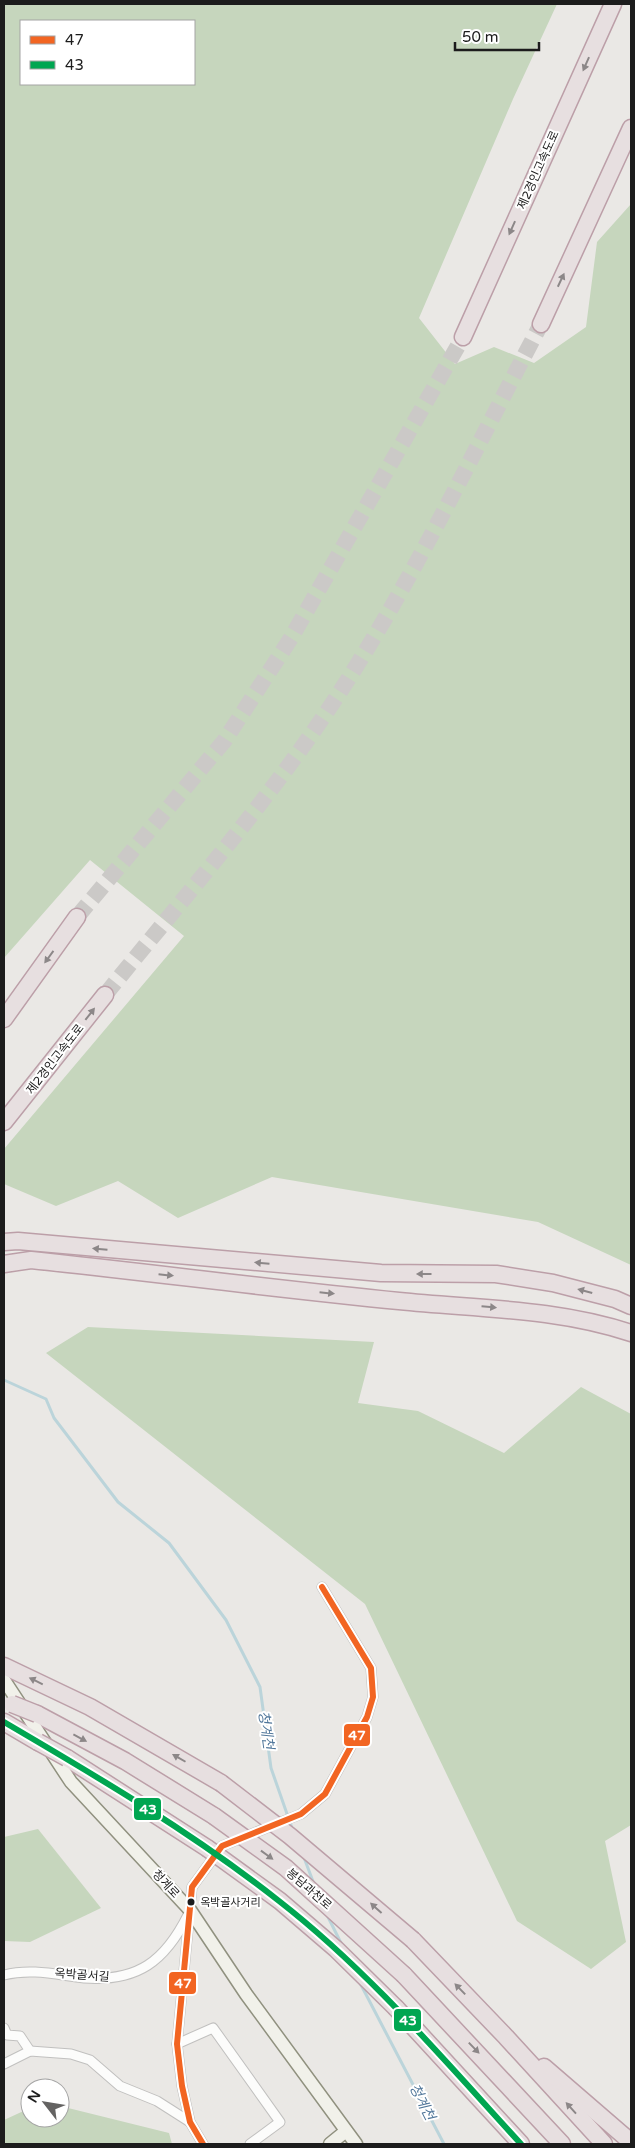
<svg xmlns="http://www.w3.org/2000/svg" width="635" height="2148" viewBox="0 0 635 2148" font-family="'Varela Round','Noto Sans KR',sans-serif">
<rect width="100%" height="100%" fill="#eae8e5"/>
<g fill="#c6d6bd" fill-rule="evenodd">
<path d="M4 4H557L513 99 419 318 455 364 494 347 534 363 586 327 597 242 631 204V1265L538 1222 272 1177 178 1218 118 1181 56 1206 4 1184V1149L184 936 90 860 4 958ZM21 21H194V84H21Z"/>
<polygon points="88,1327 374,1342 358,1403 418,1411 504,1453 581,1387 631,1414 631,1825 605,1841 626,1942 591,1969 517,1921 365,1604 46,1353"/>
<polygon points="38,1829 101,1908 30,1942 4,1941 4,1837"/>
<polygon points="60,2106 169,2133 172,2144 4,2144 4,2120 30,2108 30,2118 60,2118"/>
</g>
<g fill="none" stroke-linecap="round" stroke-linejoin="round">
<g stroke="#bbd4da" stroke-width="3">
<polyline points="4,1380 46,1399 54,1418 118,1502 169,1543 226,1620 260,1687 271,1768 293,1831"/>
<polyline points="303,1855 314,1884"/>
<polyline points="326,1913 341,1943"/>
<polyline points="360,1983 444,2144"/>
</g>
<g stroke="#cbc9c7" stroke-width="16" stroke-dasharray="16 8" stroke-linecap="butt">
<polyline points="77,917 225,740 291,638 463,337"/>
<path d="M105 995C180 902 259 812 326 713 409 590 472 454 541 324"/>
</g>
<defs>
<g id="street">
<path d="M4 1975C32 1968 57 1975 84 1978 138 1982 165 1961 188 1915"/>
<polyline points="4,2028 7,2035 20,2036 30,2051"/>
<polyline points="177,2044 213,2028 280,2122 250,2144"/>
<polyline points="4,2064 30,2051 71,2054 90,2060 120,2086 157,2101 190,2122"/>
<polyline points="203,2144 190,2122 182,2086 177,2044 192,1887 222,1846 301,1814 325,1794 367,1717 373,1697 371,1668 322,1587"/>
</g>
<g id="secondary">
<polyline points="4,1680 71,1782 190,1910 246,1994 356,2144"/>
<polyline points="330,2144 346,2131"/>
</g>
<g id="highway">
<polyline points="541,324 631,128"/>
<polyline points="463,337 613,4"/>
<polyline points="4,1019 77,917"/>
<polyline points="4,1122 105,995"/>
<polyline points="4,1242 18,1241 381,1273 496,1274 553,1283 615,1299 631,1306"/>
<path d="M4 1264 31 1260C154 1273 276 1289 399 1301 477 1309 556 1308 631 1333"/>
<polyline points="4,1666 90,1707 221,1783"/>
<polyline points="37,1714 125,1761 214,1816"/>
<polyline points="4,1722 38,1742"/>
<polyline points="67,1758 207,1848"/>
<polyline points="413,1940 506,2037 604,2144"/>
<polyline points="404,1975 562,2144"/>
<polyline points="396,2008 521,2144"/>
<polyline points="544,2067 631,2142"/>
</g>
</defs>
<use href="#street" stroke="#c1c0bf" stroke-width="11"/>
<use href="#secondary" stroke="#90917f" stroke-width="15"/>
<use href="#highway" stroke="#bc9fa8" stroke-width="19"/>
<use href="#street" stroke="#fcfcfb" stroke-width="9"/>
<use href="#secondary" stroke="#f1f1ea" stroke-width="12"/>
<use href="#highway" stroke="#e7dfe0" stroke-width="16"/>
<defs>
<g id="highway-bridge">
<polyline points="12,1704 37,1714"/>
<polyline points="38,1742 67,1758"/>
<polyline points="221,1783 290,1836 413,1940"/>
<polyline points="214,1816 286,1868 404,1975"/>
<polyline points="207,1848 280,1901 336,1949 396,2008"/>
</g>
</defs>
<use href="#highway-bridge" stroke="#bc9fa8" stroke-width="19" stroke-linecap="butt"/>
<use href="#highway-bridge" stroke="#e7dfe0" stroke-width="16"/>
<defs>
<polyline id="bus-1" points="203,2144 190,2122 182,2086 177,2044 192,1887 222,1846 301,1814 325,1794 367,1717 373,1697 371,1668 322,1587"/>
<path id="bus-2" d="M4 1722C98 1777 193 1833 279 1901 369 1971 444 2060 521 2144"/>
</defs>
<use href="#bus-1" stroke="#fff" stroke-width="10"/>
<use href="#bus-2" stroke="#fff" stroke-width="10"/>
<use href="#bus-1" stroke="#f26522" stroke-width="6"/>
<use href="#bus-2" stroke="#00a651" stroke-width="6"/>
</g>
<defs><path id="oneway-solid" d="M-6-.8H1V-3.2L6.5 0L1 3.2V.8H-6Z" transform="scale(1.25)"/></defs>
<g fill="#8c8788">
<use href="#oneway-solid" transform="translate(586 64) rotate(114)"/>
<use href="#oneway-solid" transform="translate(512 228) rotate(114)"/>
<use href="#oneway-solid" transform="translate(561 280) rotate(-65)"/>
<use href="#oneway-solid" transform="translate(49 957) rotate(126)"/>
<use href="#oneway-solid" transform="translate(90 1014) rotate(-52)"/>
<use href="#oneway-solid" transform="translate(100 1249) rotate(-175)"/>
<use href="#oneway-solid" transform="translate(262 1263) rotate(-175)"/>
<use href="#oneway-solid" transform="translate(424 1274) rotate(-180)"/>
<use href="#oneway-solid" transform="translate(166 1275) rotate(6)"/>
<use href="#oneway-solid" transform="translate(585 1291) rotate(-165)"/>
<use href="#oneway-solid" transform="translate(327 1293) rotate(6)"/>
<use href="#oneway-solid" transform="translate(489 1307) rotate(5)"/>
<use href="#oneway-solid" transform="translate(36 1681) rotate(-154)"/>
<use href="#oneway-solid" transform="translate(80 1738) rotate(28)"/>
<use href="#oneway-solid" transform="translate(179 1758) rotate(-150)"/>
<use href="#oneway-solid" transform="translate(267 1855) rotate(36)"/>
<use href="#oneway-solid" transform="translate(376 1908) rotate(-138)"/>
<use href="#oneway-solid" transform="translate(460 1989) rotate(-134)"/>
<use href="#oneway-solid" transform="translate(474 2048) rotate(46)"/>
<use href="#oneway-solid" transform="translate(571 2108) rotate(-132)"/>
</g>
<circle fill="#1c1c1c" stroke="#fff" stroke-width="2" cx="191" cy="1902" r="4.5"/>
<g text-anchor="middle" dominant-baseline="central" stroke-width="4" stroke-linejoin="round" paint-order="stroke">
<g font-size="11" fill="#1c1c1c" stroke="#fff" text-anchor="start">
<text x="200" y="1902">옥박골사거리</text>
</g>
<g font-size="12" fill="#1c1c1c" stroke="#fff">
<text transform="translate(538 170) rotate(-66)">제2경인고속도로</text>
<text transform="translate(55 1059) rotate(-52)">제2경인고속도로</text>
<text transform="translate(166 1884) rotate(47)">청계로</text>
<text transform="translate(309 1889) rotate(41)">봉담과천로</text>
<text transform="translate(82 1975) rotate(4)">옥박골서길</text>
</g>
<g font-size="14" font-style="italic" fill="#50769a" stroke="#fff">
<text transform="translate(266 1730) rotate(82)">청계천</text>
<text transform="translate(422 2102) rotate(63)">청계천</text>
</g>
</g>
<g stroke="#fff" stroke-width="2">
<rect x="343" y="1723" width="28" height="24" rx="5" fill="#f26522"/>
<rect x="133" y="1797" width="29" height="24" rx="5" fill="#00a651"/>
<rect x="168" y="1971" width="29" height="24" rx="5" fill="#f26522"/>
<rect x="393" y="2008" width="29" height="24" rx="5" fill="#00a651"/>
</g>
<g font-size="14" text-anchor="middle" font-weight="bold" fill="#fff">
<text x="357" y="1740">47</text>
<text x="148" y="1814">43</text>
<text x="183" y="1988">47</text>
<text x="408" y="2025">43</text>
</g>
<rect width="635" height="2148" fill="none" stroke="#1c1c1c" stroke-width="10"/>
<rect x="20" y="20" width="175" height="65" fill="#ffffff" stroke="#a4a4a4"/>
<rect x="30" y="36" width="25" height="8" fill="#f26522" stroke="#a4a4a4"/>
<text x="65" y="45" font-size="15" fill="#1c1c1c">47</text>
<rect x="30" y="61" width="25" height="8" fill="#00a651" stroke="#a4a4a4"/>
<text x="65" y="70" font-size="15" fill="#1c1c1c">43</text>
<g transform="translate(45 2103) rotate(301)"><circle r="24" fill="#ffffff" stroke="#a4a4a4"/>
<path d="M0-4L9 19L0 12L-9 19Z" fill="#646362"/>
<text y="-8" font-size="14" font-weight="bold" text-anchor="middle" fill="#1c1c1c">N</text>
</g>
<path d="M455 42v8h84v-8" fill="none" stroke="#1c1c1c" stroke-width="2.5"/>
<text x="462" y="42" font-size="15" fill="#1c1c1c" stroke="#ffffff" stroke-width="4" paint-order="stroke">50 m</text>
</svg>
